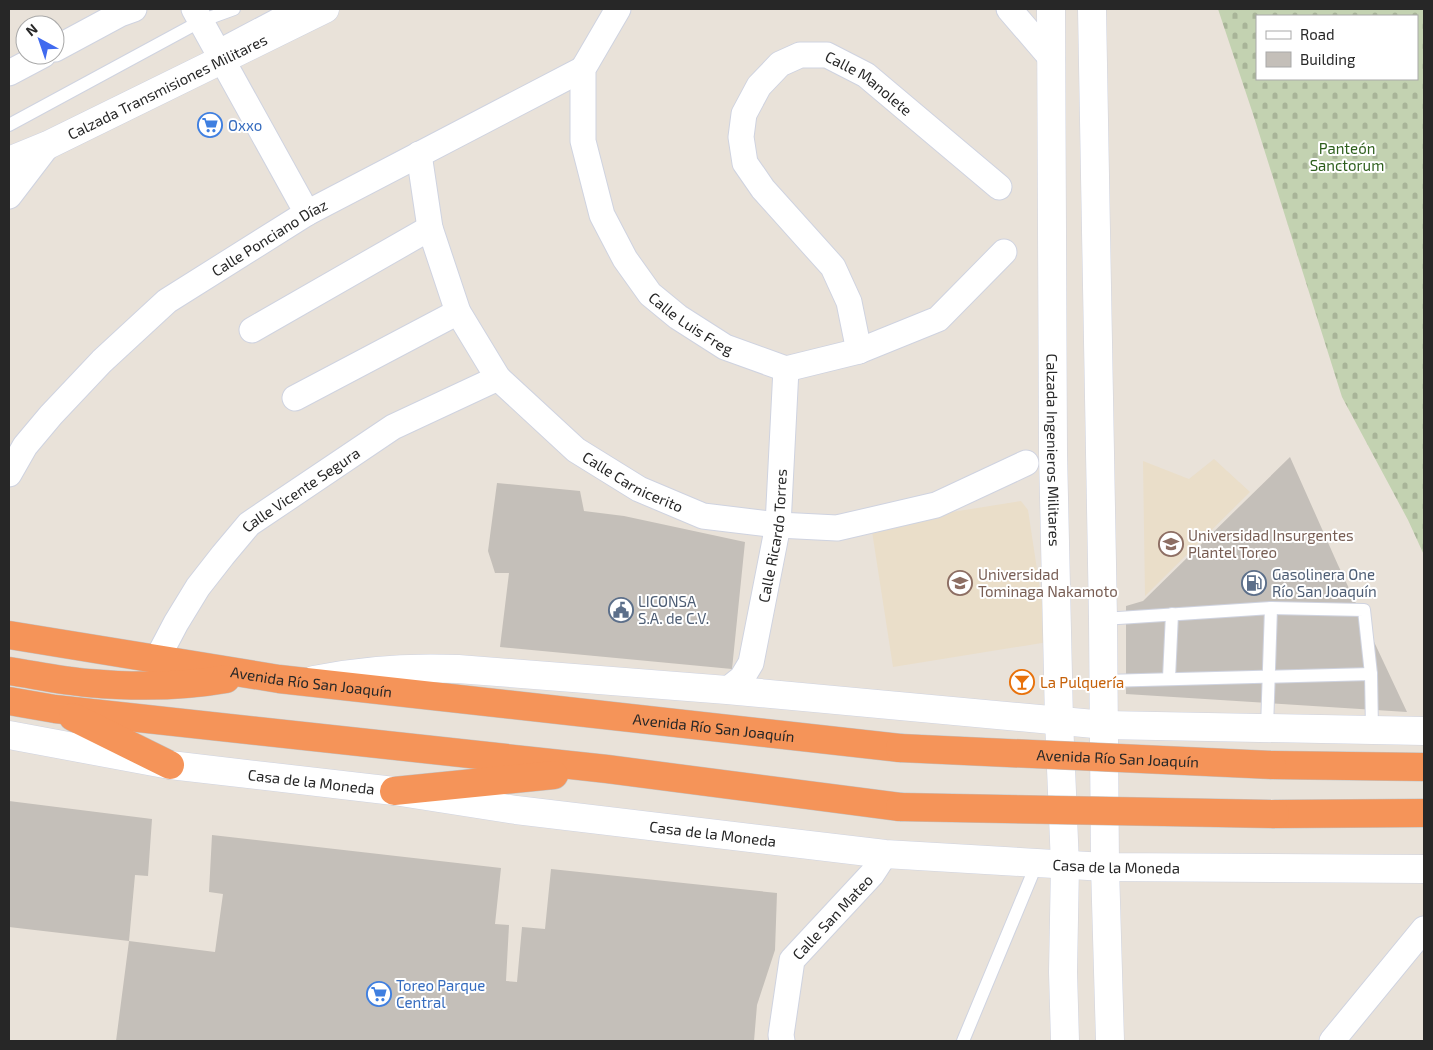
<svg xmlns="http://www.w3.org/2000/svg" width="1433" height="1050" viewBox="0 0 1433 1050" font-family="'Exo 2',sans-serif">
<defs>
<pattern id="cemetery-stones" width="16" height="16" patternUnits="userSpaceOnUse" patternTransform="scale(1.25)"><rect width="16" height="16" fill="#c3d2b1"/><path d="M2 7V4a2 2 0 0 1 4 0v3zM10 15v-3a2 2 0 0 1 4 0v3z" fill="#a8b498"/></pattern>
</defs>
<rect width="100%" height="100%" fill="#e9e2d9"/>
<g fill="#eadec9">
<polygon points="1214,459 1250,492 1145,596 1143,461 1189,479"/>
<polygon points="1021,501 1028,510 1048,642 893,667 871,525"/>
</g>
<path fill="url(#cemetery-stones)" fill-rule="evenodd" d="M1218 9H1424V555L1408 520 1342 397 1253 114ZM1257 16H1417V79H1257Z"/>
<g fill="#c4bfb9">
<polygon points="1290,457 1338,565 1407,712 1126,694 1126,606 1143,601"/>
<polygon points="497,483 580,491 584,511 624,516 745,542 732,669 500,647 509,573 495,573 488,551"/>
<polygon points="9,801 152,819 148,876 135,875 129,941 9,927"/>
<polygon points="212,835 501,868 495,924 509,925 506,981 517,982 522,927 545,929 551,869 777,893 775,950 757,1005 754,1041 116,1041 129,941 215,952 223,894 209,892"/>
</g>
<g fill="none" stroke-linecap="round" stroke-linejoin="round">
<defs>
<g id="service">
<polyline points="215,47 287,9"/>
<polyline points="9,125 201,21 234,9"/>
<polyline points="1103,619 1271,608 1364,610 1371,674"/>
<polyline points="1169,678 1172,614"/>
<polyline points="1104,681 1371,674 1372,730"/>
<polyline points="1267,728 1271,608"/>
<polyline points="963,1041 1037,863"/>
</g>
<g id="minor">
<polyline points="194,9 307,213"/>
<path id="s1" d="M618 9 583 69V141L602 215 625 259 650 294 678 317 725 347 786 369 859 351 938 319 1004 252"/>
<polyline points="1009,9 1052,59"/>
<polyline points="55,49 120,14 134,9"/>
<polyline points="9,73 43,55"/>
<path id="s2" d="M419 154 430 228 458 312 498 378 576 450 639 489 703 516 778 525 837 528 936 505 1026 463"/>
<polyline points="9,196 48,145"/>
<polyline points="252,330 430,228"/>
<path id="s3" d="M859 351 849 302 833 267 763 189 745 163 741 137 744 114 759 86 780 64 800 55H827L866 75 999 187"/>
<polyline points="295,398 458,312"/>
<path id="s4" d="M9 474 25 446 51 415 102 361 167 301 307 213 583 69"/>
<path id="s5" d="M157 659 176 623 198 587 223 555 249 524 393 427 498 378"/>
<path id="s6" d="M727 690 742 678 751 663 778 525 786 369"/>
<path id="s7" d="M782 1041 781 1035 792 960 872 874 885 854"/>
<polyline points="1332,1041 1424,929"/>
</g>
<g id="secondary">
<path id="s8" d="M1051 9 1053 453 1059 720 1065 865 1063 972 1065 1041"/>
<polyline points="1092,9 1103,619 1105,867 1110,1041"/>
<path id="s9" d="M9 161 48 145 325 9"/>
<path d="M314 680C362 670 409 667 458 669L727 690 1105 725 1424 731"/>
<path id="s10" d="M9 735 170 765 394 791 516 810 885 854 1105 867 1424 869"/>
</g>
<g id="motorway">
<path id="s11" d="M9 635 279 679 900 748"/>
<path d="M9 671C35 675 62 681 88 683 134 687 181 687 226 679"/>
<polyline points="9,701 55,709 607,769 900,807"/>
<polyline points="73,717 170,765"/>
<polyline points="1272,765 1424,767"/>
<polyline points="394,791 554,775"/>
<polyline points="1275,814 1424,813"/>
</g>
</defs>
<use href="#service" stroke="#cfd3e0" stroke-width="14"/>
<use href="#minor" stroke="#cfd3e0" stroke-width="27"/>
<use href="#secondary" stroke="#cfd3e0" stroke-width="29"/>
<use href="#motorway" stroke="#c3c3c3" stroke-width="29"/>
<use href="#service" stroke="#fff" stroke-width="12"/>
<use href="#minor" stroke="#fff" stroke-width="25"/>
<use href="#secondary" stroke="#fff" stroke-width="28"/>
<use href="#motorway" stroke="#f59459" stroke-width="28"/>
<defs>
<g id="motorway-bridge">
<path id="s12" d="M900 748 1272 765"/>
<polyline points="900,807 1275,814"/>
</g>
</defs>
<use href="#motorway-bridge" stroke="#c3c3c3" stroke-width="29" stroke-linecap="butt"/>
<use href="#motorway-bridge" stroke="#f59459" stroke-width="28"/>
</g>
<defs>
<symbol id="supermarket-ring" viewBox="-11 -11 22 22"><circle r="9.5" fill="#fff" stroke="#3f7fe0" stroke-width="1.5"/><path d="M-6-5.5h2.5l.6 2H6L4.5 2H-2.5L-4.4-4H-6ZM-1.5 3.2a1.3 1.3 0 1 0 .1 0ZM3 3.2a1.3 1.3 0 1 0 .1 0Z" fill="#3f7fe0"/></symbol>
<symbol id="university-ring" viewBox="-11 -11 22 22"><circle r="9.5" fill="#fff" stroke="#8d6e63" stroke-width="1.5"/><path d="M0-5L7-2L0 1L-7-2ZM-4 1L0 2.5L4 1V4Q0 6-4 4Z" fill="#8d6e63"/></symbol>
<symbol id="fuel-ring" viewBox="-11 -11 22 22"><circle r="9.5" fill="#fff" stroke="#5c6f8a" stroke-width="1.5"/><path d="M-5.5-6h7V0h2V4h1.3V-2.5L3-4.5l.8-.8L6-3V5H2.5V1h-1V6h-7ZM-4.2-4.7v3.2H.2V-4.7Z" fill="#5c6f8a"/></symbol>
<symbol id="civic-ring" viewBox="-11 -11 22 22"><circle r="9.5" fill="#fff" stroke="#5c6f8a" stroke-width="1.5"/><path d="M-.6-6.5H3V-4.5H.6V-3L4-1V1h2V6H-6V1h2V-1L-.6-3ZM-1.2 2.5V6h2.4V2.5Z" fill="#5c6f8a"/></symbol>
<symbol id="bar-ring" viewBox="-11 -11 22 22"><circle r="9.5" fill="#fff" stroke="#e8710a" stroke-width="1.5"/><path d="M-6-5H6L.8 .8V4.5H3.5V6h-7V4.5H-.8V.8Z" fill="#e8710a"/></symbol>
</defs>
<g fill-rule="evenodd">
<use href="#supermarket-ring" x="196" y="111" width="28" height="28"/>
<use href="#university-ring" x="1157" y="530" width="28" height="28"/>
<use href="#university-ring" x="946" y="569" width="28" height="28"/>
<use href="#fuel-ring" x="1240" y="569" width="28" height="28"/>
<use href="#civic-ring" x="607" y="596" width="28" height="28"/>
<use href="#bar-ring" x="1008" y="668" width="28" height="28"/>
<use href="#supermarket-ring" x="365" y="980" width="28" height="28"/>
</g>
<g text-anchor="middle" dominant-baseline="central" stroke-width="4" stroke-linejoin="round" paint-order="stroke">
<g font-size="15" fill="#272727" stroke="#fff">
<text stroke="none"><textPath href="#s9" startOffset="175">Calzada Transmisiones Militares</textPath></text>
<text stroke="none"><textPath href="#s3" startOffset="436">Calle Manolete</textPath></text>
<text stroke="none"><textPath href="#s4" startOffset="356">Calle Ponciano Díaz</textPath></text>
<text stroke="none"><textPath href="#s1" startOffset="361">Calle Luis Freg</textPath></text>
<text stroke="none"><textPath href="#s8" startOffset="441">Calzada Ingenieros Militares</textPath></text>
<text stroke="none"><textPath href="#s2" startOffset="412">Calle Carnicerito</textPath></text>
<text stroke="none"><textPath href="#s5" startOffset="226">Calle Vicente Segura</textPath></text>
<text stroke="none"><textPath href="#s6" startOffset="166">Calle Ricardo Torres</textPath></text>
<text stroke="none"><textPath href="#s11" startOffset="306">Avenida Río San Joaquín</textPath></text>
<text stroke="none"><textPath href="#s11" startOffset="711">Avenida Río San Joaquín</textPath></text>
<text stroke="none"><textPath href="#s12" startOffset="218">Avenida Río San Joaquín</textPath></text>
<text stroke="none"><textPath href="#s10" startOffset="306">Casa de la Moneda</textPath></text>
<text stroke="none"><textPath href="#s10" startOffset="711">Casa de la Moneda</textPath></text>
<text stroke="none"><textPath href="#s10" startOffset="1116">Casa de la Moneda</textPath></text>
<text stroke="none"><textPath href="#s7" startOffset="141">Calle San Mateo</textPath></text>
</g>
<g font-size="15" fill="#366cbe" stroke="#fff" text-anchor="start">
<text x="228" y="125">Oxxo</text>
<text x="396" y="985">Toreo Parque<tspan x="396" dy="17">Central</tspan></text>
</g>
<g font-size="15" fill="#2e5f1d" stroke="#fff">
<text x="1347" y="148">Panteón<tspan x="1347" dy="17">Sanctorum</tspan></text>
</g>
<g font-size="15" fill="#785e54" stroke="#fff" text-anchor="start">
<text x="1188" y="535">Universidad Insurgentes<tspan x="1188" dy="17">Plantel Toreo</tspan></text>
<text x="978" y="574">Universidad<tspan x="978" dy="17">Tominaga Nakamoto</tspan></text>
</g>
<g font-size="15" fill="#4e5e75" stroke="#fff" text-anchor="start">
<text x="1272" y="574">Gasolinera One<tspan x="1272" dy="17">Río San Joaquín</tspan></text>
<text x="638" y="601">LICONSA<tspan x="638" dy="17">S.A. de C.V.</tspan></text>
</g>
<g font-size="15" fill="#c56008" stroke="#fff" text-anchor="start">
<text x="1040" y="682">La Pulquería</text>
</g>
</g>
<rect width="1433" height="1050" fill="none" stroke="#272727" stroke-width="20"/>
<rect x="1256" y="15" width="162" height="65" fill="#ffffff" stroke="#a9a9a9"/>
<rect x="1266" y="31" width="25" height="8" fill="#ffffff" stroke="#a9a9a9"/>
<text x="1300" y="40" font-size="15" fill="#272727">Road</text>
<rect x="1266" y="52" width="25" height="15" fill="#c4bfb9" stroke="#a9a9a9"/>
<text x="1300" y="65" font-size="15" fill="#272727">Building</text>
<g transform="translate(40 40) rotate(320)"><circle r="24" fill="#ffffff" stroke="#a9a9a9"/>
<path d="M0-4L9 19L0 12L-9 19Z" fill="#406aef"/>
<text y="-8" font-size="14" font-weight="bold" text-anchor="middle" fill="#272727">N</text>
</g>
</svg>
